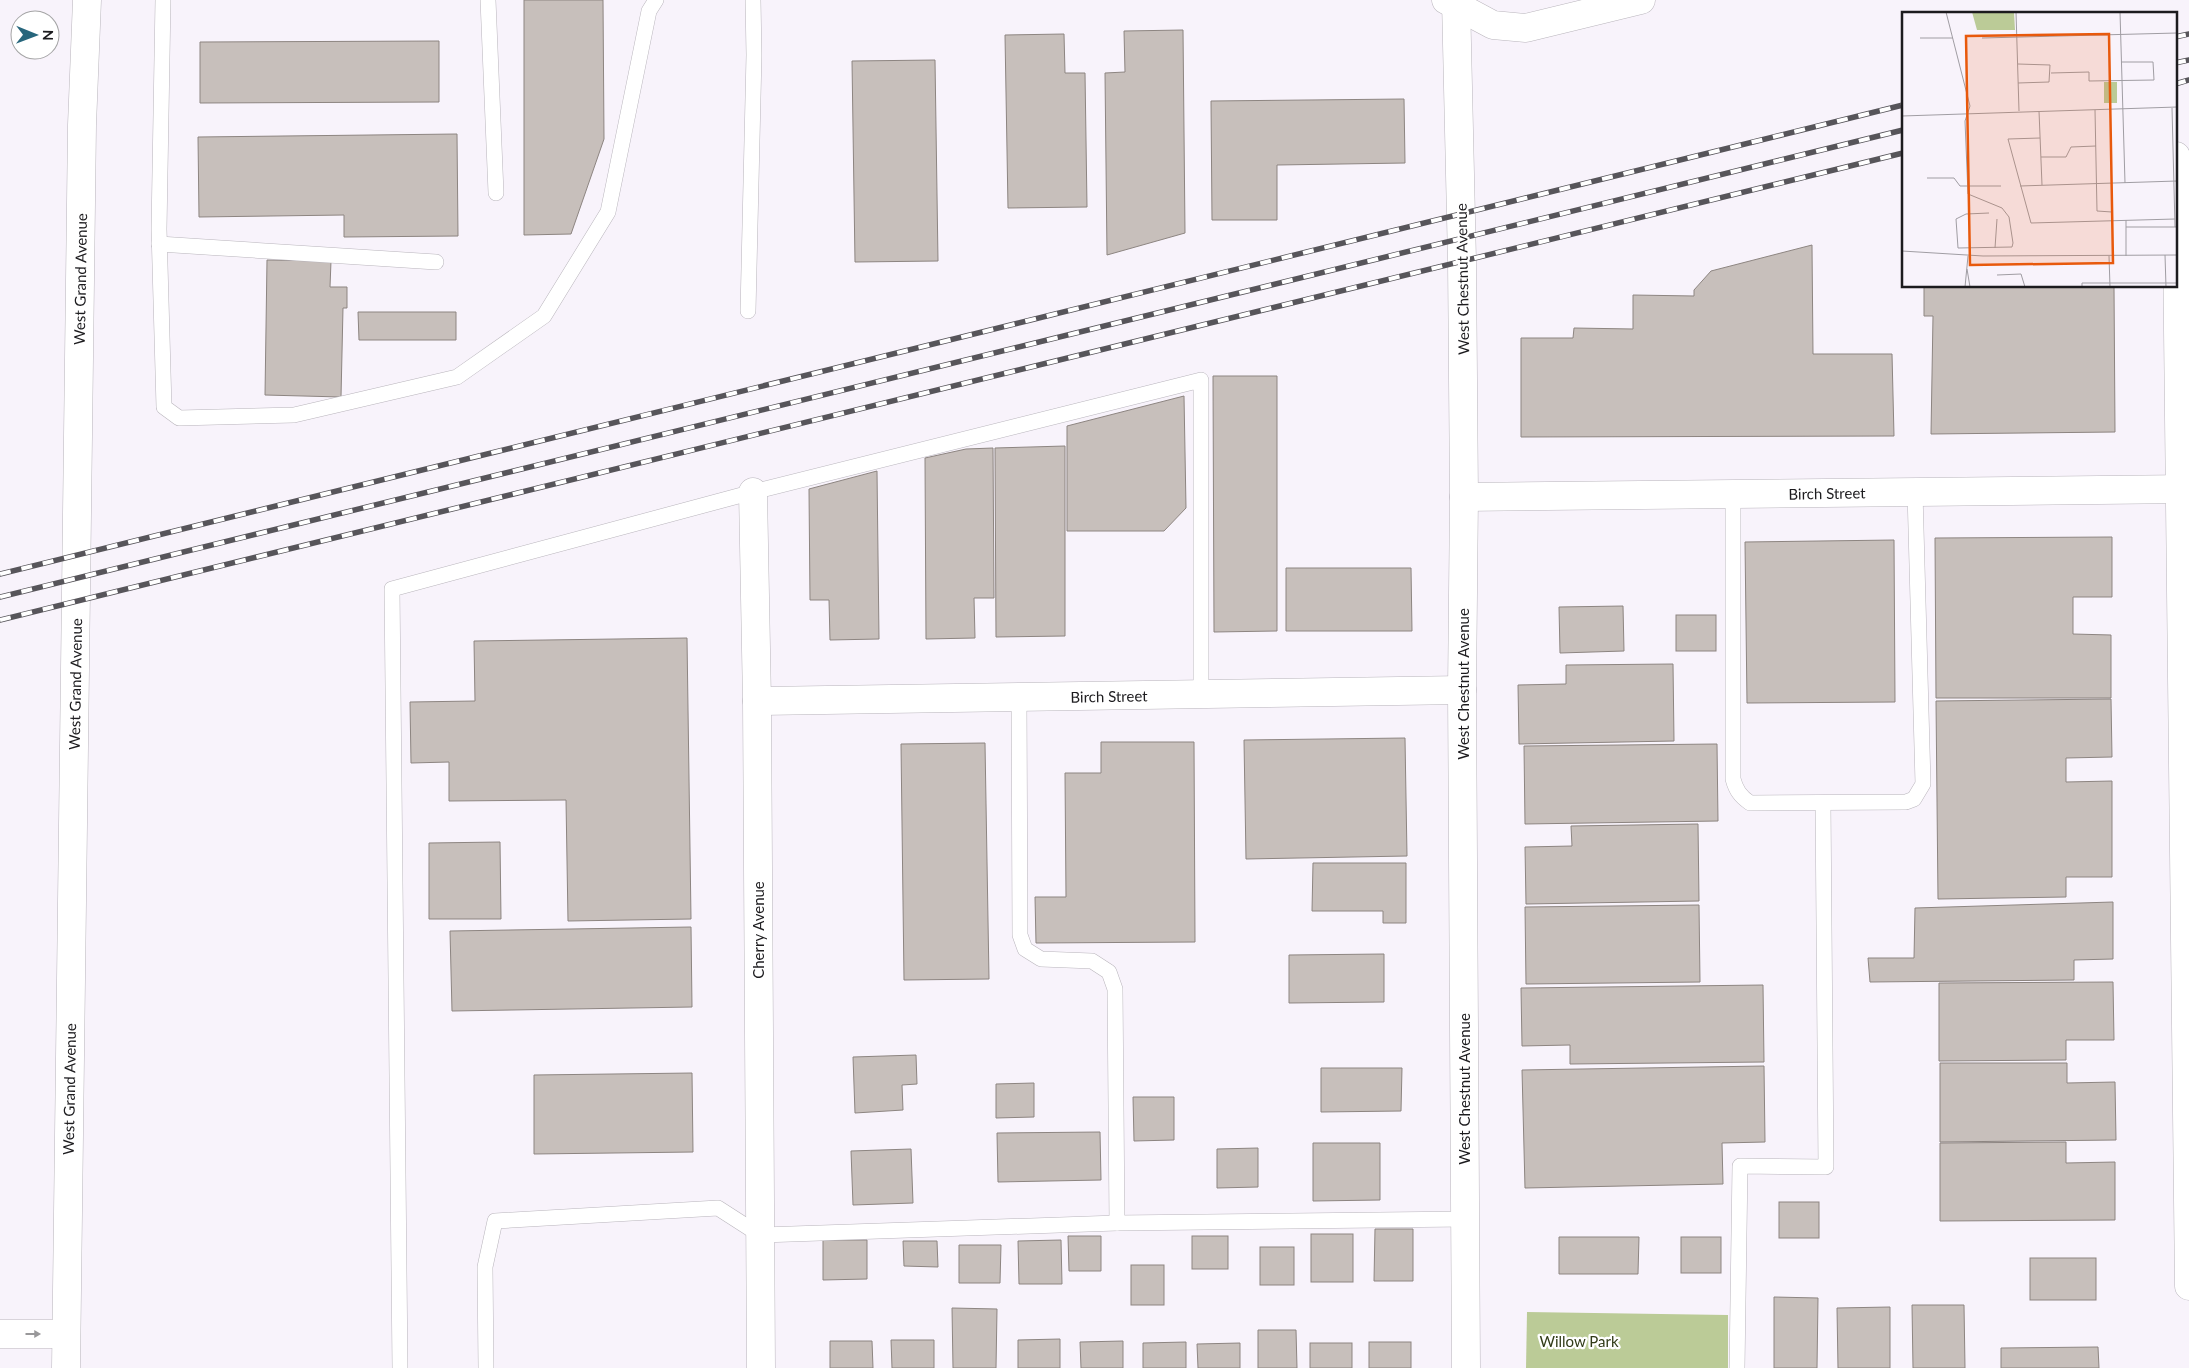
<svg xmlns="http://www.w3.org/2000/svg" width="2189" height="1368" viewBox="0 0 2189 1368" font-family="Lato,sans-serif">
<rect width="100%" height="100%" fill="#f8f3fb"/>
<polygon fill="#bbcb97" points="1527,1312 1728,1315 1728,1368 1526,1368"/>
<g fill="#c7bfbb" stroke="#8d8581">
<polygon points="524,0 603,0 604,139 571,234 524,235"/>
<polygon points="1183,30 1185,233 1107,255 1105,73 1125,72 1124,31"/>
<polygon points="1064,34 1065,73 1085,73 1087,207 1008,208 1005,35"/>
<polygon points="439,41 439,102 200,103 200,42"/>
<polygon points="935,60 938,261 855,262 852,61"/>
<polygon points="1404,99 1405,163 1277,165 1277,220 1212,220 1211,101"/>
<polygon points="457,134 458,236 344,237 344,215 199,217 198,137"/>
<polygon points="1812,245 1813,354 1892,354 1894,436 1521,437 1521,338 1573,338 1574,328 1633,329 1633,295 1694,296 1694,290 1711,271"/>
<polygon points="267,260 331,261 330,287 347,287 347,308 343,308 341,397 265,395"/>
<polygon points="1924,286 2114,286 2115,432 1931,434 1933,316 1924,316"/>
<polygon points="358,312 456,312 456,340 359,340"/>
<polygon points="1213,376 1277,376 1277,631 1214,632"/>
<polygon points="1184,396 1186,508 1164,531 1067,531 1067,426"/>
<polygon points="1065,446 1065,636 996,637 995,448"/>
<polygon points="993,448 994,598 974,598 975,638 926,639 925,458 966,449"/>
<polygon points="877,471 879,639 830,640 829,600 810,600 809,489"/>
<polygon points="2112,537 2112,597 2073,597 2073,634 2111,635 2111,698 1936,698 1935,538"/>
<polygon points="1894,540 1895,702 1747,703 1745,542"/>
<polygon points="1286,568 1411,568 1412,631 1286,631"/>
<polygon points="1623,606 1624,651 1560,653 1559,607"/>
<rect x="1676" y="615" width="40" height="36"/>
<polygon points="687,638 691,919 568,921 566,800 449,801 449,762 411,763 410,702 475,701 474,641"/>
<polygon points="1673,664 1674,741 1519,744 1518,685 1566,684 1566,665"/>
<polygon points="2111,699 2112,757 2066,758 2066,782 2112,781 2112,877 2066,877 2066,897 1938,899 1936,701"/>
<polygon points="1405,738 1407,856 1246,859 1244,740"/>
<polygon points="1101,742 1194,742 1195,942 1036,943 1035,897 1066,897 1065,773 1101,773"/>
<polygon points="985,743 989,979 904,980 901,744"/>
<polygon points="1717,744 1718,821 1525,824 1524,746"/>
<polygon points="1698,824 1699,901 1526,904 1525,847 1572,846 1571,826"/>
<polygon points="500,842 501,919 429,919 429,843"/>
<polygon points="1313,863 1406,863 1406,923 1383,923 1383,911 1312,911"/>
<polygon points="2113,902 2113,959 2074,960 2074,980 1870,982 1868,958 1914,958 1915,908"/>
<polygon points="1699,905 1700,982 1526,984 1525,907"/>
<polygon points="691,927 692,1007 452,1011 450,931"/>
<polygon points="1384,954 1384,1002 1289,1003 1289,955"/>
<polygon points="2113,982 2114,1040 2066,1040 2066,1060 1939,1061 1939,983"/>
<polygon points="1763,985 1764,1062 1570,1064 1570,1045 1522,1046 1521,988"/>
<polygon points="916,1055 917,1084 902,1085 903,1110 855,1113 853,1057"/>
<polygon points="1940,1063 2067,1063 2067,1083 2115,1082 2116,1140 1940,1142"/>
<polygon points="1764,1066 1765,1142 1722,1143 1723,1184 1525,1188 1522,1070"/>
<polygon points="1321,1068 1402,1068 1401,1111 1321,1112"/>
<polygon points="692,1073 693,1152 534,1154 534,1075"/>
<polygon points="1034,1083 1034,1117 996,1118 996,1084"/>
<polygon points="1133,1097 1174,1097 1174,1140 1134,1141"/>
<polygon points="1100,1132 1101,1180 998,1182 997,1133"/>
<polygon points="2066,1142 2066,1163 2115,1162 2115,1220 1940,1221 1940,1143"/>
<polygon points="1313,1143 1380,1143 1380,1200 1313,1201"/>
<polygon points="1258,1148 1258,1187 1217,1188 1217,1149"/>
<polygon points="911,1149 913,1203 853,1205 851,1151"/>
<rect x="1779" y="1202" width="40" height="36"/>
<polygon points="1375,1229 1413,1229 1413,1281 1374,1281"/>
<rect x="1311" y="1234" width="42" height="48"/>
<polygon points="1068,1236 1101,1236 1101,1271 1069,1271"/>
<rect x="1192" y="1236" width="36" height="33"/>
<polygon points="1559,1237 1639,1237 1638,1274 1559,1274"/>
<rect x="1681" y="1237" width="40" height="36"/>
<polygon points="823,1240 867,1240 867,1279 823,1280"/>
<polygon points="1061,1240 1062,1284 1019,1284 1018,1241"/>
<polygon points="903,1241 937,1241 938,1267 904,1266"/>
<polygon points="959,1245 1001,1245 1000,1283 959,1283"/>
<rect x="1260" y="1247" width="34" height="38"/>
<rect x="2030" y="1258" width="66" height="42"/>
<rect x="1131" y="1265" width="33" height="40"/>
<polygon points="1774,1297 1818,1298 1817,1368 1774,1368"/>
<polygon points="1912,1305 1964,1305 1965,1368 1913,1368"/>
<polygon points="1890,1307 1890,1368 1838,1368 1837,1308"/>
<polygon points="952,1308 997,1309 996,1368 953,1368"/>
<polygon points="1258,1330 1296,1330 1297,1368 1258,1368"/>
<polygon points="1060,1339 1060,1368 1018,1368 1018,1340"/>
<polygon points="891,1340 934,1340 934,1368 892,1368"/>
<polygon points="830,1341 872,1341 873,1368 830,1368"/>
<polygon points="1123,1341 1123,1368 1081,1368 1080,1342"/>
<polygon points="1186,1342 1186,1368 1143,1368 1143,1343"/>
<rect x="1369" y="1342" width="42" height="26"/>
<polygon points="1240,1343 1240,1368 1198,1368 1197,1344"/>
<rect x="1310" y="1343" width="42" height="25"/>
<polygon points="2098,1347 2099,1368 2001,1368 2001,1348"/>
</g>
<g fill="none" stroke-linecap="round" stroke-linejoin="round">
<defs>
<g id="service">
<polyline points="163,0 159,229 164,407 179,418 294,415 457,377 544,316 608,212 649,11 656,0"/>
<polyline points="488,0 496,193"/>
<polyline points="159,244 436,262"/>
<polyline points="748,311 754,55 753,0"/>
<path d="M1733 494V779C1736 790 1740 796 1750 803L1906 802 1914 799 1923 784 1915 492"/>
<polyline points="1019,697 1020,935 1025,949 1041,959 1092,961 1109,972 1115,989 1117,1223"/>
<polyline points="400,1368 392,589 753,492 1201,380 1201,694"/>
<polyline points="486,1368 485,1267 495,1221 718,1208 760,1235 1117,1223 1465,1219"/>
<polyline points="1737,1368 1740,1166 1826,1167 1823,803"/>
</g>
<g id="minor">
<polyline points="1446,0 1493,25 1526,28 1641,0"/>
<polyline points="1456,0 1462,261 1464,497 1462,690 1466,1368"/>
<polyline points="2176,156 2189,1286"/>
<polyline points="753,492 757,701 761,1368"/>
<polyline points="1464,497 2189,489"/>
<polyline points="757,701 1462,690"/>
<polyline points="0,1334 66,1334"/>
</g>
<polyline id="secondary" points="66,1368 82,125 87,0"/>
</defs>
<use href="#service" stroke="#b9b5bc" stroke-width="16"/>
<use href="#minor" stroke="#b9b5bc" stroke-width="29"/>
<use href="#secondary" stroke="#b9b5bc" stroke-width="29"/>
<use href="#service" stroke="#fff" stroke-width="15"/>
<use href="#minor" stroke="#fff" stroke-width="28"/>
<use href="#secondary" stroke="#fff" stroke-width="28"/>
<defs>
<g id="rail">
<polyline points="2175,37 2189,34"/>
<polyline points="2175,63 2189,60"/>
<polyline points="2175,84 2189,80"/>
<polyline points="0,574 1903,105"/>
<polyline points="0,597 1903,130"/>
<polyline points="0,620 1903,153"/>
</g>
</defs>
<use href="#rail" stroke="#57555a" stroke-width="5.5"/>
<use href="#rail" stroke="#fff" stroke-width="4" stroke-dasharray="11" stroke-linecap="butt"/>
</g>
<defs><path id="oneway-solid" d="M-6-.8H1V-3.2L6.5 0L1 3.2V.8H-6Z" transform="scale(1.25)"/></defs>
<use fill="#99989a" href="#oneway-solid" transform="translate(33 1334)"/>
<g text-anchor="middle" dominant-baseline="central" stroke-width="4.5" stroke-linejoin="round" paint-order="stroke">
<g font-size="15" fill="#1c1b1e" stroke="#fff">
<text transform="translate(80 279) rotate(-89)">West Grand Avenue</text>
<text transform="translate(1462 279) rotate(-91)">West Chestnut Avenue</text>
<text transform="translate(1827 493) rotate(-1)">Birch Street</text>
<text transform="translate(75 684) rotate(-89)">West Grand Avenue</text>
<text transform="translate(1463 684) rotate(-90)">West Chestnut Avenue</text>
<text transform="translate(1109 696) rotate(-1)">Birch Street</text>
<text transform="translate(758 930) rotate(-90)">Cherry Avenue</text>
<text transform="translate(69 1089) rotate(-89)">West Grand Avenue</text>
<text transform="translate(1464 1089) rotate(-90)">West Chestnut Avenue</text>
</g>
<g font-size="15" fill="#313b18" stroke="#fff">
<text x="1579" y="1341">Willow Park</text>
</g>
</g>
<g transform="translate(1902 12)">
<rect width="275" height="275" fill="#f8f3fb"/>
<path d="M70 0H112L113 18H75ZM202 70H215V91H202Z" fill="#bbcb97"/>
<path fill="none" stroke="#a09da3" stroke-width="1" d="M44 0 68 94 63 109 66 182 100 196 107 205 111 231 110 235 56 236M114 0 117 99M218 0 223 171M18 26H51M80 26 275 21M116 52 148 53 147 70 116 71M149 61 187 60V69L252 68 251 50H219M270 96 273 215M193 98 195 199 210 200M137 99 140 173M0 104 275 95M138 126 106 127 129 211 273 207M139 145H164L169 135 194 134M25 166H52L58 174H99M118 174 275 169M224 208V244M224 215H275M56 236 54 207 64 202 87 201M93 236 95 207M0 239 81 244 275 243M263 243 264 275M207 244 208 275M65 257 68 275M95 263 119 262 123 275M63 275 66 244M180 275V271H275"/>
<path fill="#e8590c" fill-opacity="0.15" stroke="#e8590c" stroke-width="2.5" d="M207 22 211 251 68 253 64 24Z"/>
<rect width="275" height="275" fill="none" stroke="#1c1b1e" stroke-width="2.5"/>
</g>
<g transform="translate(35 35) rotate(91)"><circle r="24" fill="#ffffff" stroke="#a4a4a5"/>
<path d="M0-4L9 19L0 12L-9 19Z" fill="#27667c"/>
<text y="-8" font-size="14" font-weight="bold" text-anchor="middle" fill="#1c1b1e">N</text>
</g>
</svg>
